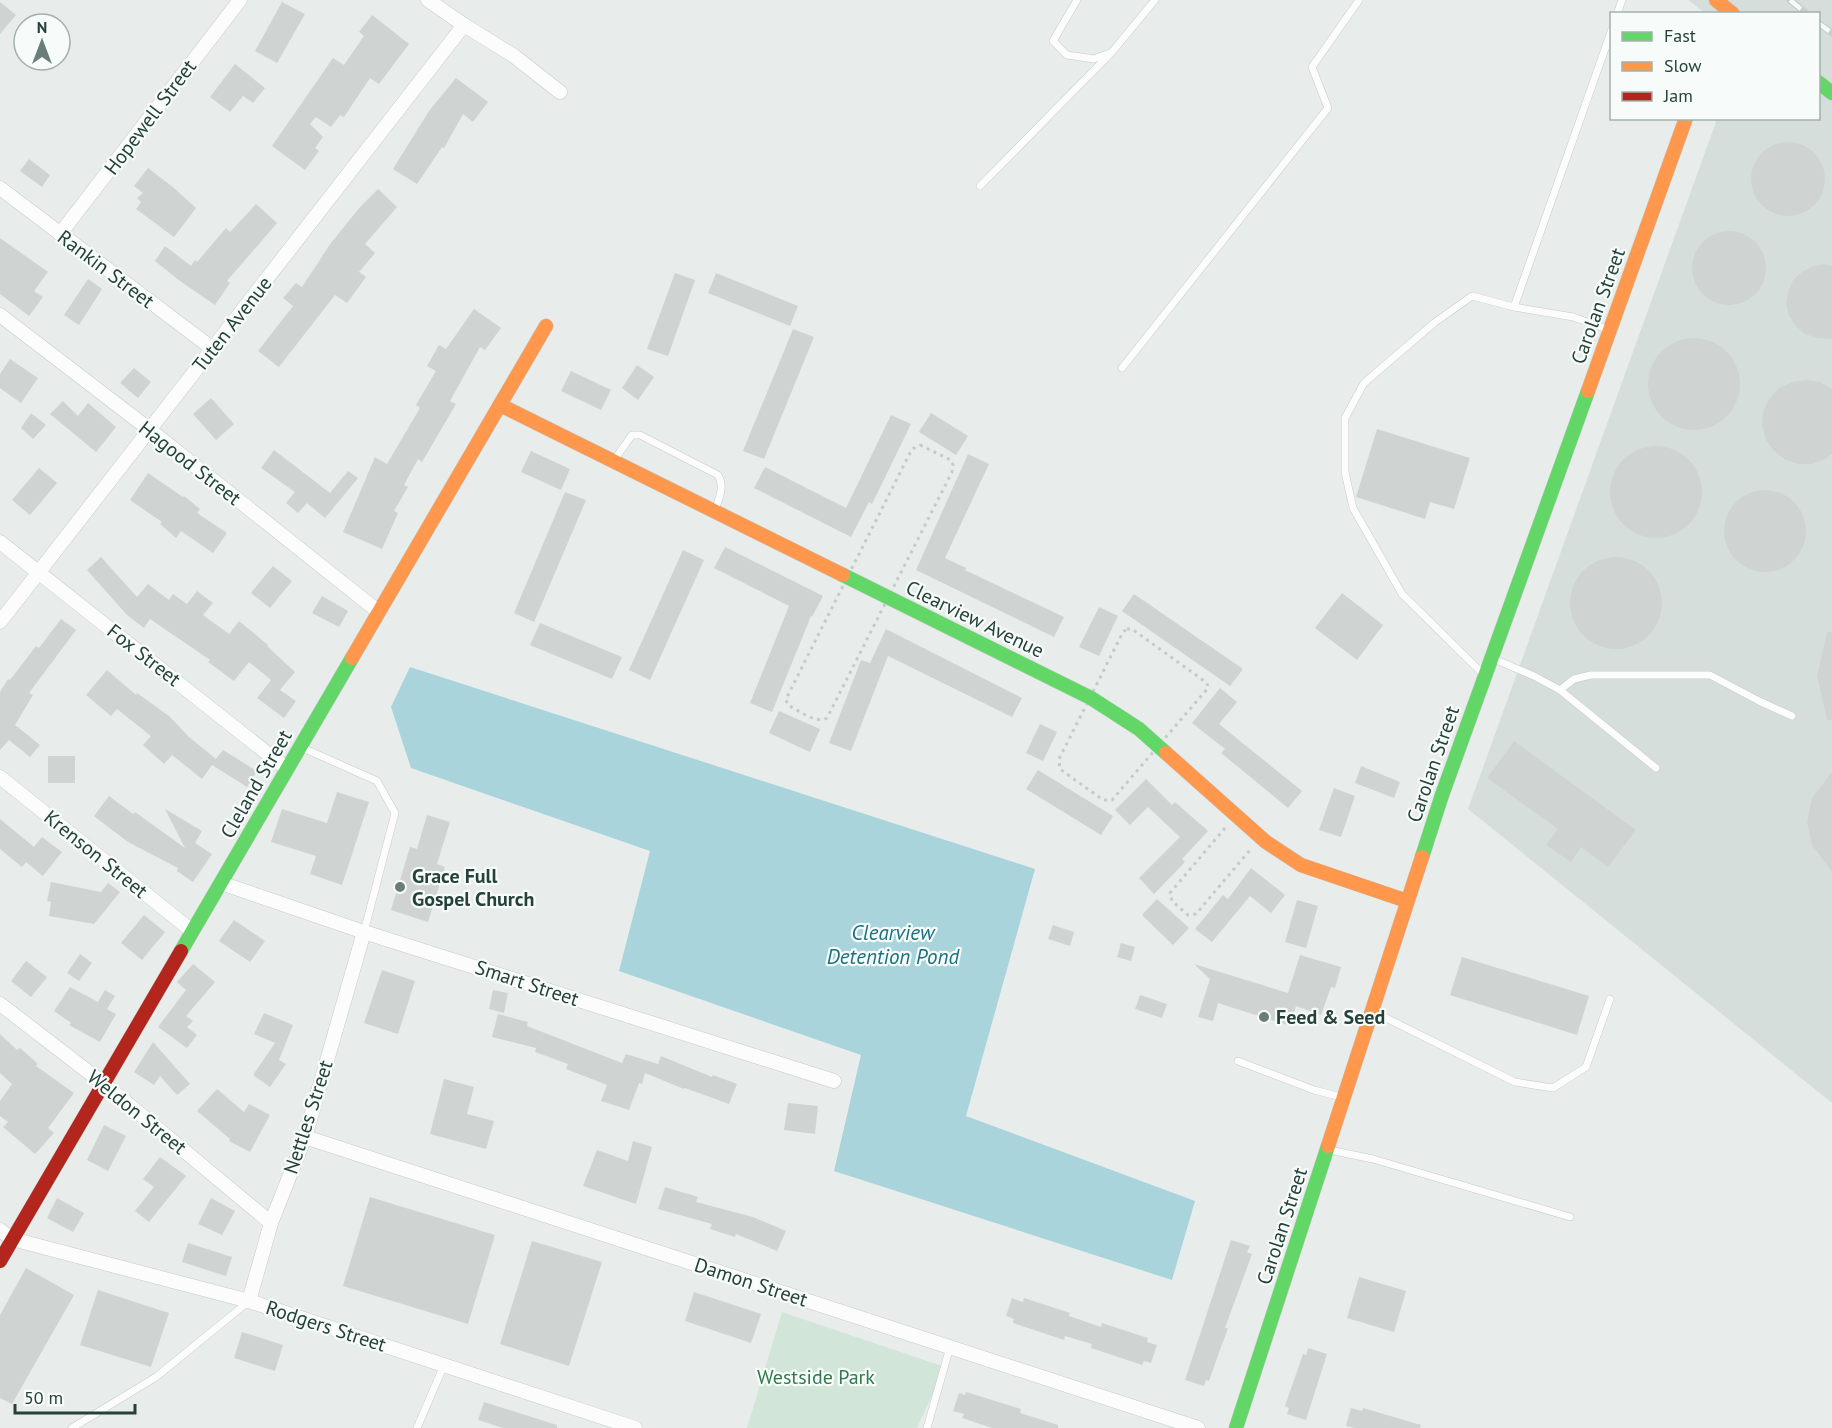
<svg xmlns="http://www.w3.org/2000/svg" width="1832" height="1428" viewBox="0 0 1832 1428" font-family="'PT Sans',sans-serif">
<rect width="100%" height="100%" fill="#e8edeb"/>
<polygon fill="#d6dedb" points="1688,0 1832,0 1832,1103 1468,809 1717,119 1818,118 1818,14 1705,13"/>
<polygon fill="#d1e6d8" points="782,1312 945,1367 917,1428 747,1428"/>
<polygon fill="#a9d4db" points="410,667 1035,869 966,1116 1195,1201 1172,1280 834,1171 861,1055 619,971 650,851 411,768 391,707"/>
<g fill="#cfd4d2">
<polygon points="0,2 16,15 0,34"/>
<polygon points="282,2 305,14 277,63 255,51"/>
<polygon points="372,15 409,44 379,84 370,78 344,117 340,115 331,127 316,117 310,124 323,137 315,148 319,151 305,170 272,146 333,58 344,65 364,36 359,32"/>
<polygon points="235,64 265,88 253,103 243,96 230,112 210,97"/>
<polygon points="456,78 488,102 473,122 463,114 444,148 442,147 417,184 393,169 429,111"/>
<circle cx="1788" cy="179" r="37"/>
<polygon points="29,159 50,175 42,187 20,171"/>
<polygon points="148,168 174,188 196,208 174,237 136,209 141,202 137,198 143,193 134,186"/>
<polygon points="378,189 397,207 365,244 375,253 359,272 366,277 347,303 335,295 279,367 258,351 293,306 283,298 296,283 302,287 331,243 360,207"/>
<polygon points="256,204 277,223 227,281 230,283 215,305 180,281 155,261 165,246 191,266 195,260 197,262 226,228 230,232"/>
<circle cx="1729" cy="268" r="37"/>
<polygon points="0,238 48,272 34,291 43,297 29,316 0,294"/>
<polygon points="1825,264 1832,266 1832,339 1817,338 1805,334 1796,326 1789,316 1786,304 1788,292 1793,280 1802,272 1813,266"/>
<polygon points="675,273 695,280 668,356 647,349"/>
<polygon points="716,273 798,306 790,326 708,293"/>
<polygon points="88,279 102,289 79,325 64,315"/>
<polygon points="474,309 501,328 485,350 480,347 450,401 456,404 422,462 418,459 404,485 408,487 394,511 398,513 382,549 343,532 375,457 387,464 420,408 416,405 436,371 427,366 439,345 446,349"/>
<polygon points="793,329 814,337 764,459 743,451"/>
<circle cx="1694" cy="384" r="46"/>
<polygon points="10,359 38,378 21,403 0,388 0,374"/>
<polygon points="637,365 654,377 638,400 622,388"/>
<polygon points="134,368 151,382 138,398 120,383"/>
<polygon points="571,371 611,390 601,410 561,391"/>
<polygon points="1806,380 1820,382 1832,389 1832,454 1825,459 1813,464 1799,464 1786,460 1774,451 1766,440 1762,426 1763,412 1769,399 1779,388 1792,382"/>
<polygon points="211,398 234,424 216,440 193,414"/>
<polygon points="63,401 78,416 88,403 116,427 96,452 50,414"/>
<polygon points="31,413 46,425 33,439 21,428"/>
<polygon points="931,413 968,436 956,455 919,432"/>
<polygon points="891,415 911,424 872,504 869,502 851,537 754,488 765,467 846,508"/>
<polygon points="1377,429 1470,458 1454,509 1430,502 1425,519 1356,497"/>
<circle cx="1656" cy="492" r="46"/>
<polygon points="274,450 330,493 348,471 358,478 325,518 307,503 298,513 286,503 295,492 261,468"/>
<polygon points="531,451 570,469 561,490 521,472"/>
<polygon points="968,454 989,464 945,558 966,568 965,570 1064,617 1054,637 916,570"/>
<polygon points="39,468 57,483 30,515 12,500"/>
<polygon points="148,473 183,497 184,496 200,509 197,513 227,533 213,553 181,531 176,538 160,524 162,522 130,500"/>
<circle cx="1765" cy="531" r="41"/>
<polygon points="565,492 586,500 534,622 514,613"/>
<polygon points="725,547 823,596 812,617 811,616 772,712 750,703 789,606 714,568"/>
<polygon points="683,550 704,560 650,680 629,670"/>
<polygon points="101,557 137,597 148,584 169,600 173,594 187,604 197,591 213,603 203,615 229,634 239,621 268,645 267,646 295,672 280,690 296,701 284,718 257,698 271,680 249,662 234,681 208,662 210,660 150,619 144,628 127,615 87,570"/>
<circle cx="1616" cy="603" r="46"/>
<polygon points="273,566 292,581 270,608 251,593"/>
<polygon points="1342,593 1383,625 1357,660 1315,628"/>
<polygon points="1134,594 1243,669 1230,686 1122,611"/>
<polygon points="322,596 348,611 339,627 312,613"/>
<polygon points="1099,607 1118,616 1099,656 1079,647"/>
<polygon points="61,619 76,630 29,693 33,695 15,725 40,745 30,757 9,740 0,750 0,692 8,679 10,680 36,646 39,648"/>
<polygon points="540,623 622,657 612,679 530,645"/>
<polygon points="886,629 1022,698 1012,717 888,656 851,751 829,743 861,660 870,663"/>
<polygon points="1827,632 1832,632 1832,720 1827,720 1817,676"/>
<polygon points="107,670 136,695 137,693 169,716 189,737 216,759 223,750 257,771 247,787 212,765 202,779 172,755 164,764 143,745 151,736 117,709 111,716 86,695"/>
<polygon points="1220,688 1237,702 1219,724 1302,791 1288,808 1221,753 1225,749 1192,723"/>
<polygon points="779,711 820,729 810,752 769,733"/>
<polygon points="1040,724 1057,732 1043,761 1026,753"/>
<polygon points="1514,741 1636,830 1608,867 1581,847 1571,862 1546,845 1558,829 1487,778"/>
<rect x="48" y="756" width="27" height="27"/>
<polygon points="1361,766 1400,782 1394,798 1355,783"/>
<polygon points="1038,770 1113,816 1101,835 1026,789"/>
<polygon points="1832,772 1832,872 1812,845 1807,822 1812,798"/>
<polygon points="1146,779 1172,805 1175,802 1208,831 1182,859 1185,862 1154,894 1139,878 1180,837 1148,807 1130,825 1115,810"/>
<polygon points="1334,788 1355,796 1341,837 1319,830"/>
<polygon points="337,792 369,802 342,885 310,874 316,856 271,842 282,809 327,823"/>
<polygon points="109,796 133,814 135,812 185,848 165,809 202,831 195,843 212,854 193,882 177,871 178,868 128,842 94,816"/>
<polygon points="427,815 450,822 437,864 445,867 428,922 391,910 410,847 417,849"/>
<polygon points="0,819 34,847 42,837 62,852 43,876 26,862 22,867 0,849"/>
<polygon points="1251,868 1285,895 1271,913 1250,896 1212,942 1195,929 1223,895 1228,899"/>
<polygon points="51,882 101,892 108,883 120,892 94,924 49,916 51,902 47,901"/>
<polygon points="1157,899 1189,928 1173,945 1142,915"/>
<polygon points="1297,900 1318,906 1306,948 1285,942"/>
<polygon points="144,915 165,932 142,960 121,943"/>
<polygon points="234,920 265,941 250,962 219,941"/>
<polygon points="1053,925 1074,932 1070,946 1048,939"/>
<polygon points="1121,943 1135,947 1131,961 1117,957"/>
<polygon points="80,954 92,963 79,981 67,973"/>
<polygon points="1300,955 1341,967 1335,988 1331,987 1321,1015 1296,1006 1290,1026 1218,1003 1213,1021 1198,1017 1210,979 1194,964 1288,993"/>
<polygon points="1462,957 1589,996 1577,1035 1450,995"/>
<polygon points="26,961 47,977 31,997 11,981"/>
<polygon points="193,964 215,982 186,1016 193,1021 187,1027 197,1035 187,1048 158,1027 186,990 177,982"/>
<polygon points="382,970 415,981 398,1034 364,1023"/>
<polygon points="70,987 98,1002 105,990 115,996 107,1009 116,1014 100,1042 69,1025 71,1023 54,1011"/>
<polygon points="493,990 508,993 504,1013 489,1009"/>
<polygon points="1140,995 1167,1004 1162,1018 1135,1009"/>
<polygon points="264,1013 293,1025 279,1060 286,1064 270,1087 253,1075 275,1043 254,1034"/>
<polygon points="498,1014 528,1022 527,1026 622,1063 626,1054 658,1064 661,1056 712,1077 713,1075 737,1084 729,1104 685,1088 684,1089 645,1073 642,1084 639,1083 629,1110 601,1101 607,1085 566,1069 568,1064 535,1052 536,1048 492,1037"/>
<polygon points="0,1034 17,1050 20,1048 38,1064 36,1066 74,1093 48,1128 54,1133 35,1154 3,1127 8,1122 0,1116 0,1101 12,1084 0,1073"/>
<polygon points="153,1042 190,1084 177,1095 160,1076 154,1085 134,1072"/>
<polygon points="444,1079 474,1087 467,1114 494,1121 486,1149 430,1134"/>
<polygon points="217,1089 244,1112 249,1104 270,1115 250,1152 229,1141 230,1139 197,1111"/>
<polygon points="788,1103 818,1106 815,1134 784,1130"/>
<polygon points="104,1125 126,1136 108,1171 87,1160"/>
<polygon points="633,1141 652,1147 636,1204 583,1186 597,1150 628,1161"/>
<polygon points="160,1157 186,1176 149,1222 135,1211 154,1187 143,1179"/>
<polygon points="665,1187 698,1197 696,1202 753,1217 786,1231 777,1251 736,1234 735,1237 710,1229 712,1224 658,1209"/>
<polygon points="370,1197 495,1235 468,1324 343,1286"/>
<polygon points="57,1198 84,1213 73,1232 47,1218"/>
<polygon points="211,1198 235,1211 222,1235 198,1224"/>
<polygon points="1231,1240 1250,1246 1247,1252 1252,1254 1225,1328 1228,1328 1221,1347 1209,1381 1206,1380 1204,1386 1185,1380"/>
<polygon points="532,1241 602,1262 569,1366 500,1344"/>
<polygon points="188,1243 232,1257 226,1276 182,1262"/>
<polygon points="26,1268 74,1295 12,1404 0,1398 0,1315"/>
<polygon points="1359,1277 1406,1291 1394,1332 1347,1318"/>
<polygon points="98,1290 169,1313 151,1367 80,1345"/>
<polygon points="694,1292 761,1314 751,1343 685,1321"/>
<polygon points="1012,1298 1023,1302 1024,1298 1070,1313 1069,1316 1101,1327 1102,1323 1148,1338 1147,1342 1157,1345 1151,1363 1144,1361 1142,1365 1091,1348 1092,1344 1065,1336 1064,1340 1013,1323 1014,1319 1006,1316"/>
<polygon points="242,1332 283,1345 275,1371 234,1358"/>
<polygon points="1308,1348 1327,1354 1306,1420 1287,1414 1289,1408 1285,1406 1303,1354 1306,1355"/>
<polygon points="966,1392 1021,1409 1020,1413 1058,1425 1058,1428 992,1428 962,1418 964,1414 953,1411 959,1393 965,1395"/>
<polygon points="484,1402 557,1425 557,1428 503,1428 478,1420"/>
<polygon points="1351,1408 1362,1411 1363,1408 1421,1425 1420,1428 1354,1428 1346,1426"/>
</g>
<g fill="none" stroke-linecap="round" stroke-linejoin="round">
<defs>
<g id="lane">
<polyline points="1077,0 1053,41 1067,55 1094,59 1110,53"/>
<polyline points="1617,14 1622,0"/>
<polyline points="980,186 1112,52 1155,0"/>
<polyline points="1607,329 1573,317 1514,307 1612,29"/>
<polyline points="1122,368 1328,108 1312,67 1359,0"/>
<path d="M615 459 632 435H640L718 475C725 487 719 498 715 510"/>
<polyline points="1494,659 1534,676 1560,690 1656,768"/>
<polyline points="1482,673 1402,594 1353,508 1345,472 1345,418 1364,383 1434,323 1472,296 1514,307"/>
<polyline points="1560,690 1574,679 1591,675 1710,675 1759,701 1792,716"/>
<polyline points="303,748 377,781 395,813 364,932"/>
<polyline points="1374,1012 1515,1082 1553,1088 1586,1067 1610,999"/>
<polyline points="1238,1061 1314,1090 1341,1097"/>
<polyline points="1329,1150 1373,1159 1570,1217"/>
<polyline points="72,1428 156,1377 248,1302"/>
<polyline points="417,1428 444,1365"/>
<polyline points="927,1428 950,1347"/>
</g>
<g id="street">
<polyline points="428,0 464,25 514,56 560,92"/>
<polyline points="0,188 213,349"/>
<polyline points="60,234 240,0"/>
<polyline points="0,315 150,430 379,612"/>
<polyline points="0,542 287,769"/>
<polyline points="0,622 464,25"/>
<polyline points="0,777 192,931"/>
<polyline points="221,883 364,932 834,1081"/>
<polyline points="0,1004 104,1084 271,1223"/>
<polyline points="305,1137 1198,1428"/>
<polyline points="0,1230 12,1239 249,1301 635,1428"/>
<polyline points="249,1301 271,1223 305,1137 364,932"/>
</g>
<g id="fast">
<polyline points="1818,82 1832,93"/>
<polyline points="843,575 1091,698 1139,729 1166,753"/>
<polyline points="1422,857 1442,795 1588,391"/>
<polyline points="181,951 352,658"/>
<polyline points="1236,1428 1328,1146"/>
</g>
<g id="slow">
<polyline points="1716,0 1733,14"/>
<polyline points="1588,391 1686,118"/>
<polyline points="500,405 843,575"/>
<polyline points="352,658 546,326"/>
<polyline points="1166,753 1266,842 1301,865 1407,901"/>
<polyline points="1328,1146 1422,857"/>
</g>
<polyline id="jam" points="0,1261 181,951"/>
</defs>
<use href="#lane" stroke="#c5cac8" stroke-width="8"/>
<use href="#street" stroke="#c5cac8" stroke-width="15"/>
<use href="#fast" stroke="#c3cbc8" stroke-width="15"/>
<use href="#slow" stroke="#c3cbc8" stroke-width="15"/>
<use href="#jam" stroke="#c3cbc8" stroke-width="15"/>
<g stroke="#c3ccca" stroke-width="3" stroke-dasharray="3 4.5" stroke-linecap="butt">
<path d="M920 445 951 460 953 465 952 472 827 718C816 724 799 711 788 705L786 700 789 693 912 449Z"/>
<polygon points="1127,629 1132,629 1207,683 1208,688 1112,800 1103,800 1060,769 1059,759 1123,632"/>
<polyline points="1225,828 1170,893 1172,901 1188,915 1196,914 1250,850"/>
</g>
<use href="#lane" stroke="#fcfcfc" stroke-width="7"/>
<use href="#street" stroke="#fcfcfc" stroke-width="14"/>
<use href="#fast" stroke="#63d668" stroke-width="14"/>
<use href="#slow" stroke="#ff974d" stroke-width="14"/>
<use href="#jam" stroke="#b3261e" stroke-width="14"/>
<defs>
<g id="rail">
<polyline points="1790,0 1807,14"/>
<polyline points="1818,23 1832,33"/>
</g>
</defs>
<use href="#rail" stroke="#c9cdcc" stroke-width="7"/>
<use href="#rail" stroke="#f7fbf9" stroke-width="4.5" stroke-dasharray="14" stroke-linecap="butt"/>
</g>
<g fill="#697e78" stroke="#f7fbf9" stroke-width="2">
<circle cx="400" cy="887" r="6"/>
<circle cx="1264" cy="1017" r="6"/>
</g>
<g text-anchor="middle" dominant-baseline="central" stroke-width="4.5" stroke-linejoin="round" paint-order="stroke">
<g font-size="20" fill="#24423a" stroke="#f7fbf9">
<text transform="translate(150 117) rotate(-53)">Hopewell Street</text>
<text transform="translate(106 269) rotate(37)">Rankin Street</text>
<text transform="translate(1598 306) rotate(-70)">Carolan Street</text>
<text transform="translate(232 324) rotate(-52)">Tuten Avenue</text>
<text transform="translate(190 463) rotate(38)">Hagood Street</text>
<text transform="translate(975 619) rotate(26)">Clearview Avenue</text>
<text transform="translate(144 655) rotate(38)">Fox Street</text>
<text transform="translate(1433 764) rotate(-71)">Carolan Street</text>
<text transform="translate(256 784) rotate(-60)">Cleland Street</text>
<text transform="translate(96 854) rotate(39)">Krenson Street</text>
<text transform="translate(527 983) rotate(18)">Smart Street</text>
<text transform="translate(137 1112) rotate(39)">Weldon Street</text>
<text transform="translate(308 1117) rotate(-72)">Nettles Street</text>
<text transform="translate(1282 1226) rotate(-72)">Carolan Street</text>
<text transform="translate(751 1282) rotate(18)">Damon Street</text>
<text transform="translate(326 1326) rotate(18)">Rodgers Street</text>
</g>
<g font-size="20" font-weight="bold" fill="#24423a" stroke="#f7fbf9" text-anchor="start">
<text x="412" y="876">Grace Full<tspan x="412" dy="23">Gospel Church</tspan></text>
<text x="1276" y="1017">Feed &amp; Seed</text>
</g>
<g font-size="20" fill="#2d7a4b" stroke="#f7fbf9">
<text x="816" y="1377">Westside Park</text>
</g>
<g font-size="21" font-style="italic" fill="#1c6f80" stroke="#f7fbf9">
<text x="893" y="932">Clearview<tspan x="893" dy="24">Detention Pond</tspan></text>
</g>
</g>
<rect x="1610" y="12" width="210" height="108" fill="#f7fbf9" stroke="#a3b1ad" stroke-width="1.5"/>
<rect x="1622" y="32" width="30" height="9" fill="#63d668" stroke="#a3b1ad" stroke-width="1.5"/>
<text x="1664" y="42" font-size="18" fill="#24423a">Fast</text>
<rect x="1622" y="62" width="30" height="9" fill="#ff974d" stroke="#a3b1ad" stroke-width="1.5"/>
<text x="1664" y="72" font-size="18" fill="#24423a">Slow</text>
<rect x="1622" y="92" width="30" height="9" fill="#b3261e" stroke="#a3b1ad" stroke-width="1.5"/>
<text x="1664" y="102" font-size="18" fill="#24423a">Jam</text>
<g transform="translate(42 42)"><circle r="28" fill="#f7fbf9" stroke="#a3b1ad" stroke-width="1.5"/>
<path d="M0-4.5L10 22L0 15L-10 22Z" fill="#697e78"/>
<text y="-9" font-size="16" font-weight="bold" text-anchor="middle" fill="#24423a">N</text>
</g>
<path d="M15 1404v9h120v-9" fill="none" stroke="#24423a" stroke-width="3"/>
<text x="24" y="1404" font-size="18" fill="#24423a" stroke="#f7fbf9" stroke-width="4.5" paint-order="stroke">50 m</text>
</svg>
